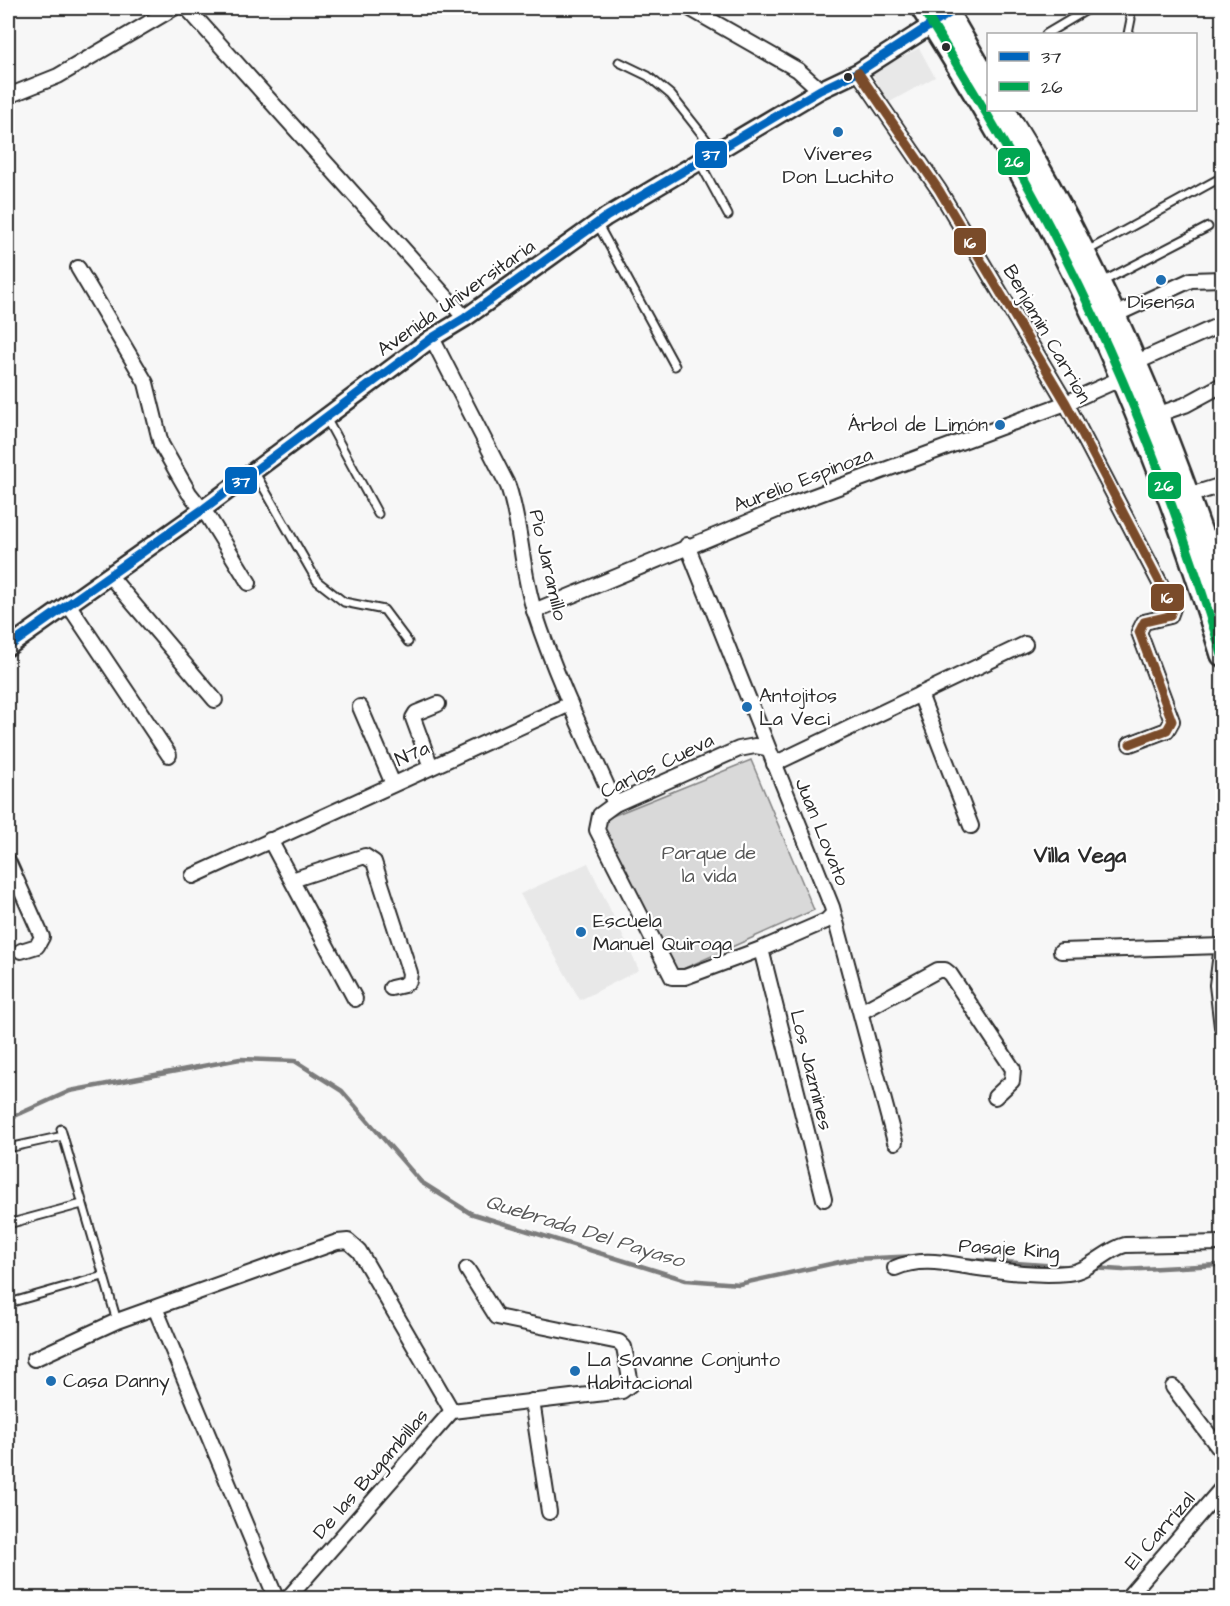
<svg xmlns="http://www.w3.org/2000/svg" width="1230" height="1606" viewBox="0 0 1230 1606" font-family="'Architects Daughter',sans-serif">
<rect width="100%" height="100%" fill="#f7f7f7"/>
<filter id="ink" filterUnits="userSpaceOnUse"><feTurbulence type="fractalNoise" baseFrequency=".0167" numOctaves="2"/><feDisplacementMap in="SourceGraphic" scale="12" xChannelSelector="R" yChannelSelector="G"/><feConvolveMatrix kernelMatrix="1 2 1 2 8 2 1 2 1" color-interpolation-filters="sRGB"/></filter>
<g filter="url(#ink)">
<g fill="#e8e8e8">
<polygon points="919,48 935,77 888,103 872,73"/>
<polygon points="588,863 639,970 580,1000 520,894"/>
</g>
<polygon fill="#d9d9d9" stroke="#828282" stroke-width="1.5" points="751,760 814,910 674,973 600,821"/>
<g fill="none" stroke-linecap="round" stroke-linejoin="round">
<g stroke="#7b7b7b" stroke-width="4.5">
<polyline points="8,1119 70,1091 240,1059 295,1061 342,1091 421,1182 470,1213 686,1280 739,1284 853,1259 919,1256"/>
<polyline points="961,1259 1072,1267"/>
<polyline points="1092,1268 1123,1270 1218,1265"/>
</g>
<defs>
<g id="service">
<polyline points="1127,8 1131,19 1128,34"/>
<polyline points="1046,34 1090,8"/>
<polyline points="619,62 648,76 671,95 716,152"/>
<polyline points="699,161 728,215"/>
<polyline points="597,223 675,366"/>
<polyline points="1087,251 1222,177"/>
<polyline points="1102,282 1208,227"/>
<polyline points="326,418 378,514"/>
<polyline points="254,471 317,581 344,602 384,610 408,642"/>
<polyline points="1205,536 1222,531"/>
<polyline points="61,1129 117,1321"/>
<polyline points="8,1148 63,1136"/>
<polyline points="8,1224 82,1204"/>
<polyline points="16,1301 103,1276"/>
</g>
<g id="minor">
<polyline points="187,8 465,318"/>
<polyline points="689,8 798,70 820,90"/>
<polyline points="858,72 939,190 1066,403 1173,608 1170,616 1144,622 1139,632 1172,721 1167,730 1130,744"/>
<polyline points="8,96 58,76 174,8"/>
<polyline points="78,268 146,383 161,444 189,493 209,518 249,583"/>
<polyline points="1115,315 1191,280 1222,279"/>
<path d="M432 338 508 486C522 527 521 572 535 613 556 678 587 741 615 804"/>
<polyline points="1137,362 1222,324"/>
<polyline points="1156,415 1185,405 1222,385"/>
<polyline points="1187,496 1222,485"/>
<polyline points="687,545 832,907 895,1142"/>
<polyline points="109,575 215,700"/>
<polyline points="68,604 169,755"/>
<polyline points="534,611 787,506 1066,403 1122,378"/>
<polyline points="920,694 971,826"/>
<polyline points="360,707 393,784"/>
<polyline points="767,748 755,746 739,749 615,804 600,815 597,830 672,977 685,977 761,949 826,921 832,915"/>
<polyline points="774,764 1025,644"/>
<polyline points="431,767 413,718 416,713 438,704"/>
<polyline points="270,840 355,999"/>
<polyline points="8,861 42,937 37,946 21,951"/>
<polyline points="193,876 570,704"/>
<polyline points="292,880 365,856 374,862 410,973 409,981 404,985 391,988"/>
<polyline points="1222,945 1217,985 1222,1027"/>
<polyline points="761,949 824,1199"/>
<polyline points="1061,951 1222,946"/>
<polyline points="861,1012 938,970 945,970 950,974 1013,1069 1012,1081 995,1097"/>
<path d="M895 1268C920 1257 945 1263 971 1267 1002 1271 1037 1276 1068 1273 1090 1271 1105 1250 1125 1245L1222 1243"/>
<polyline points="156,1310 276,1598"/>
<polyline points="34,1359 117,1321 337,1242 348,1241 359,1251 452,1411"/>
<polyline points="1173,1387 1222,1452"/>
<polyline points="532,1401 549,1512"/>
<polyline points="288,1598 452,1411 622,1391 631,1384 624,1347 619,1342 497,1317 467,1269"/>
<polyline points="1127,1598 1222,1488"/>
</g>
<polyline id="tertiary" points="8,647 202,510 432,338 465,318 606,217 820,90 858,72 941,19"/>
<g id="primary">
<path d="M922 8C972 88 1022 170 1064 255 1129 383 1180 518 1222 655"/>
<polyline points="945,8 988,82"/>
<path d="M1004 110C1099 260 1167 426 1222 594"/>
</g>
</defs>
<use href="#service" stroke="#2b2b2b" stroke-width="11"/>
<use href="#minor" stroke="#2b2b2b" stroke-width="18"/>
<use href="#tertiary" stroke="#2b2b2b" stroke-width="21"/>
<use href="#primary" stroke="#2b2b2b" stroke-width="26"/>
<use href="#service" stroke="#fff" stroke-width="7"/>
<use href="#minor" stroke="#fff" stroke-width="14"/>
<use href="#tertiary" stroke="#fff" stroke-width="16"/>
<use href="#primary" stroke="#fff" stroke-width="21"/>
<defs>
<polyline id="bus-1" points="8,647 202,510 432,338 465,318 606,217 820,90 858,72 957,8"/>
<path id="bus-2" d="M922 8C972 88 1022 170 1064 255 1129 383 1180 518 1222 655"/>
<polyline id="bus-3" points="858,72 939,190 1066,403 1173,608 1170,616 1144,622 1139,632 1172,721 1167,730 1130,744"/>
</defs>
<use href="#bus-1" stroke="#fff" stroke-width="14"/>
<use href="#bus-2" stroke="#fff" stroke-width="14"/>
<use href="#bus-3" stroke="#fff" stroke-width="14"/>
<use href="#bus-1" stroke="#0065bd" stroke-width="9"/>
<use href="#bus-2" stroke="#00a651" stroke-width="9"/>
<use href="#bus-3" stroke="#7a4b2a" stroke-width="9"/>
</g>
</g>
<g fill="#2b2b2b" stroke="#fff" stroke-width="2">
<circle cx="946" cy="47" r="5"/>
<circle cx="848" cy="77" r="5"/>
</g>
<g fill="#1f6fb2" stroke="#fff" stroke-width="2">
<circle cx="838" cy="132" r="6"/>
<circle cx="1161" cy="280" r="6"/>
<circle cx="1000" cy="425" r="6"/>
<circle cx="747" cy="707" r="6"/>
<circle cx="581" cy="932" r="6"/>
<circle cx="575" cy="1371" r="6"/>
<circle cx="51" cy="1381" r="6"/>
</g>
<g text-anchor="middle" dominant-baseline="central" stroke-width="4.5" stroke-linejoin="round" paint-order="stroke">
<g font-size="20" fill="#2b2b2b" stroke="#fff" text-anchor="start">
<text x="838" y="154" text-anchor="middle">Víveres<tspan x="838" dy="23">Don Luchito</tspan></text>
<text x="1161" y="302" text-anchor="middle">Disensa</text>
<text x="988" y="425" text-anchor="end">Árbol de Limón</text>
<text x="759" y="696">Antojitos<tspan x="759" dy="23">La Veci</tspan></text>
<text x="593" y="921">Escuela<tspan x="593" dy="23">Manuel Quiroga</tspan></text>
<text x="587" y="1360">La Savanne Conjunto<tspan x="587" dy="23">Habitacional</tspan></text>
<text x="63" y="1381">Casa Danny</text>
</g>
<g font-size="20" fill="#2b2b2b" stroke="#fff">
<text transform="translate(456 298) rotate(-35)">Avenida Universitaria</text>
<text transform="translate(1047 334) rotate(60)">Benjamin Carrion</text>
<text transform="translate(803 480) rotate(-21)">Aurelio Espinoza</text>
<text transform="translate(548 565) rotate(77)">Pio Jaramillo</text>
<text transform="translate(412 754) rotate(-24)">N7a</text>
<text transform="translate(657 766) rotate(-26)">Carlos Cueva</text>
<text transform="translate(822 832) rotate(68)">Juan Lovato</text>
<text transform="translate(811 1070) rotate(76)">Los Jazmines</text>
<text transform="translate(1009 1249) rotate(4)">Pasaje King</text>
<text transform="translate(371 1474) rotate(-49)">De las Bugambillas</text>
<text transform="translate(1160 1531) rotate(-49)">El Carrizal</text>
</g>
<g font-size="20" fill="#565656" stroke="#fff">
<text x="709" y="853">Parque de<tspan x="709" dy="23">la vida</tspan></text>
</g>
<g font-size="21" font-style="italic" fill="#5a5a5a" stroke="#fff">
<text transform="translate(585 1231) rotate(17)">Quebrada Del Payaso</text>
</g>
<g font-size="22" font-weight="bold" fill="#2b2b2b" stroke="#fff">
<text x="1080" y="855">Villa Vega</text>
</g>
</g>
<g stroke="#fff" stroke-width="2">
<rect x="694" y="140" width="34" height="29" rx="6" fill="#0065bd"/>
<rect x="997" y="147" width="34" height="29" rx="6" fill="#00a651"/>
<rect x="953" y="227" width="34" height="29" rx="6" fill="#7a4b2a"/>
<rect x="224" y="466" width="34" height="29" rx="6" fill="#0065bd"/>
<rect x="1147" y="471" width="35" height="29" rx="6" fill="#00a651"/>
<rect x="1150" y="583" width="35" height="29" rx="6" fill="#7a4b2a"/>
</g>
<g font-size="16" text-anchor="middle" font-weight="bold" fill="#fff">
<text x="711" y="160">37</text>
<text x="1014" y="167">26</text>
<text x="970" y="248">16</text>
<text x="241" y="487">37</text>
<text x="1164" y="491">26</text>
<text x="1167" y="603">16</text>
</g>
<rect width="1230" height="1606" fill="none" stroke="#fff" stroke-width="30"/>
<rect x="15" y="15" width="1200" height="1576" fill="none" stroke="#2b2b2b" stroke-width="2" filter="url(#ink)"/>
<rect x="987" y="33" width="210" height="78" fill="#ffffff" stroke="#aaaaaa" stroke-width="1.5"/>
<rect x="999" y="52" width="30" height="9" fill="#0065bd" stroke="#aaaaaa" stroke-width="1.5"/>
<text x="1041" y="63" font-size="18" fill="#2b2b2b">37</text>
<rect x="999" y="82" width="30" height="9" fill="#00a651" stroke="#aaaaaa" stroke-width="1.5"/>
<text x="1041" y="93" font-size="18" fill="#2b2b2b">26</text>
</svg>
